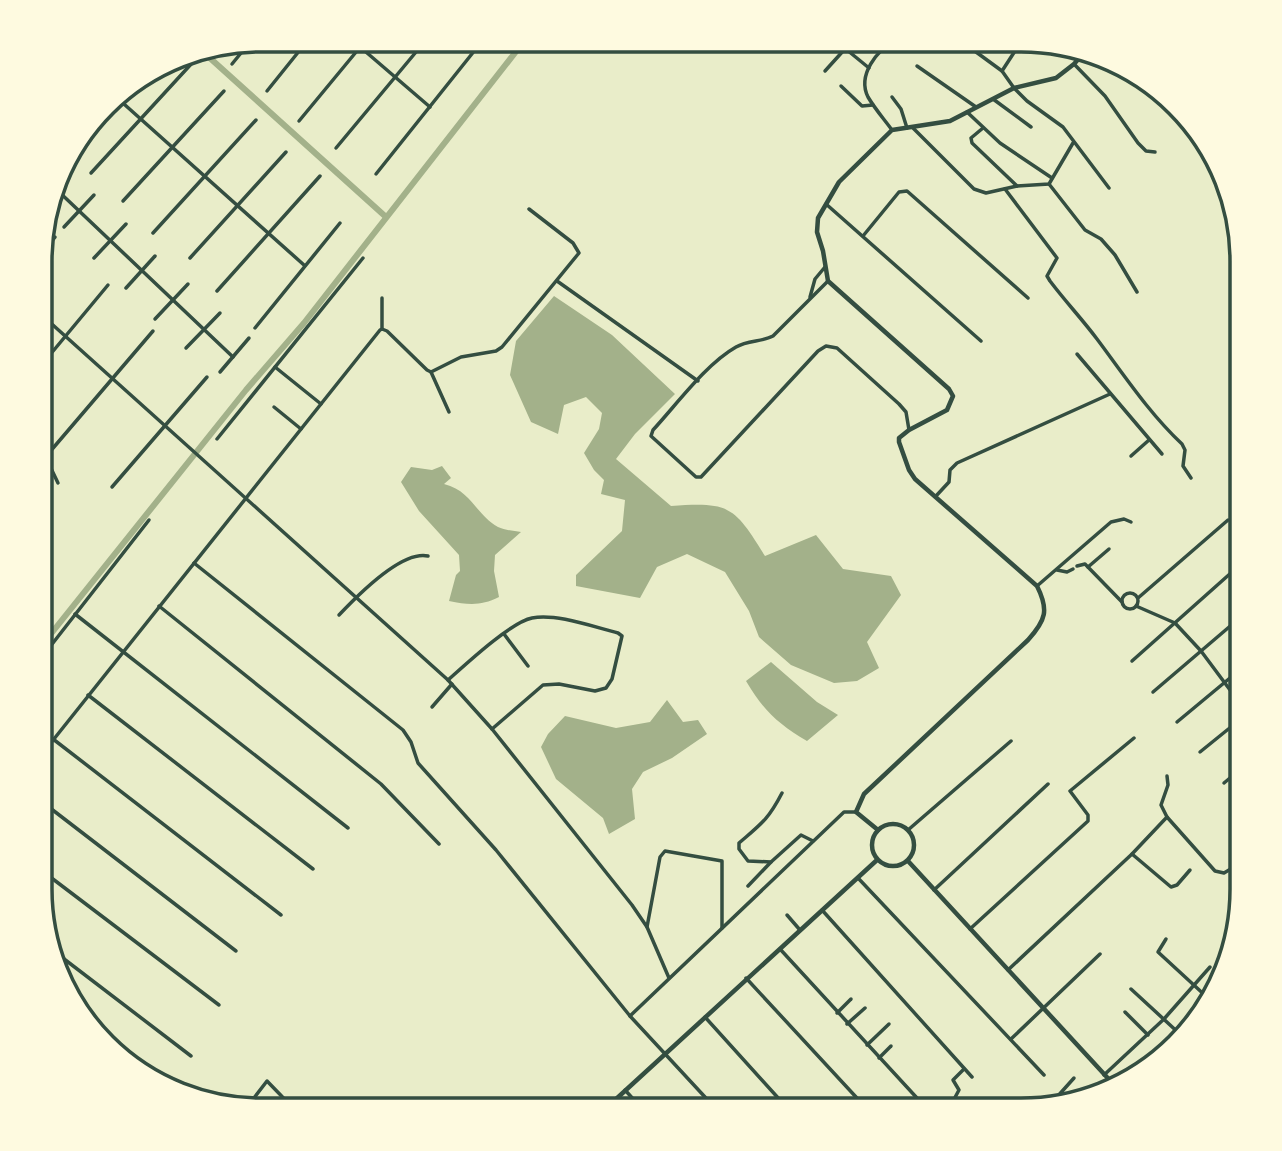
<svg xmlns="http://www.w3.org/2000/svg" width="1282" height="1151" viewBox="0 0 1282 1151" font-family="'Varela Round',sans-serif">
<rect width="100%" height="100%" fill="#e9edc9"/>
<g fill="#a3b18a">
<path d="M554 296 612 335 675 394 635 434 616 459 671 506C730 502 734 506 765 556L816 535 843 569 891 576 901 595 867 642 879 668 857 681 834 683 791 665 759 637 749 611 725 572 687 554 657 567 640 598 576 586V575L622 531 625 500 601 494 604 480 594 470 584 453 599 429 602 413 586 397 564 405 558 434 531 422 510 375 516 341Z"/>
<path d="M442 466 451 478 444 484C472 491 475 514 498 527 504 530 514 531 521 532L495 555 494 571 499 597C481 606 469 605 449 601L456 575 460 571 459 555 419 511 401 482 411 467 432 470Z"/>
<path d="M771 662 817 702 838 715 807 741C778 724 763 710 746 681Z"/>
<polygon points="667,700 683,722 698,720 707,734 672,758 643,772 632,789 635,819 609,834 603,818 556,779 541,747 548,734 565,716 616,728 650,722"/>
</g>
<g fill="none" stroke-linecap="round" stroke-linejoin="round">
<g stroke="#a3b18a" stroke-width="6">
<polyline points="201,50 386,217"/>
<polyline points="42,645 246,390 304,323 525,40"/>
</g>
<g stroke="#344e41" stroke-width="3.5">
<polyline points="352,40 430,107"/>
<polyline points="836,41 869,68"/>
<polyline points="961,41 1002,71 1014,88 1027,101 1063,127 1109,188"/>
<polyline points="232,64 250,42"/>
<polyline points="1074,64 1105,96 1138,143 1146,151 1155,152"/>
<polyline points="917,66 976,107"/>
<polyline points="825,71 844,50"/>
<polyline points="1002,71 1015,51 1004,41"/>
<polyline points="841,86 862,106 873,105"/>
<polyline points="267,91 308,40"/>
<polyline points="115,96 304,265"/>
<polyline points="892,97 901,109 907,128"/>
<polyline points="993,99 1031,127"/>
<polyline points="967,112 1000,143 1052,178"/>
<polyline points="299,121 366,40"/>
<polyline points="913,128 974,189 986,193 1017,186 1049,184 1073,143"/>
<polyline points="983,128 971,138 972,143 1017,186"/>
<path d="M892 130C884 119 875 109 868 97 857 75 877 50 895 41"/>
<polyline points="336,148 426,40"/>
<polyline points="91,173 193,62"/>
<polyline points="376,174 483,40"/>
<polyline points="1049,184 1085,230 1101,239 1115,255 1137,292"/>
<polyline points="56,189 233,357"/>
<path d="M1005 189 1057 258 1047 276 1050 281C1065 301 1082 319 1097 339 1124 375 1149 413 1182 444L1185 450 1183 466 1191 478"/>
<polyline points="123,201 224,91"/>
<polyline points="826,204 981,341"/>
<polyline points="64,227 94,195"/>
<polyline points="153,233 256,120"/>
<polyline points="863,236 899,192 907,191 1028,298"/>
<polyline points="44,250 55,237"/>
<polyline points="94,258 126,224"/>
<polyline points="190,258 286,152"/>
<polyline points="557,281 698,381"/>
<path d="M828 281 773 336C762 342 748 340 736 347 706 364 677 404 653 430L651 436 696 477H701L818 351 826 346 837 348 899 404 906 412 909 430"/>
<polyline points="126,288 155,256"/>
<polyline points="217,291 320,176"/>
<polyline points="810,297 815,279 825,267"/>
<polyline points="44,317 448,680 492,729 632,905 647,927 669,978"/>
<polyline points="155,319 188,284"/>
<polyline points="255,328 340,223"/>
<polyline points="382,329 382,298"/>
<polyline points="186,348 220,313"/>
<polyline points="1077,354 1162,454"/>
<polyline points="44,362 108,285"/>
<polyline points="275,367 321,404"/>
<polyline points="220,372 249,338"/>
<polyline points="431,372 449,412"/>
<polyline points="274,407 301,429"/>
<polyline points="217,439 363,258"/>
<polyline points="1131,456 1149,440"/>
<polyline points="58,483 47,460 48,454 153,331"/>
<polyline points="112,487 207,377"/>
<polyline points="936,496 949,482 950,470 957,463 1110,394"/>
<polyline points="194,563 403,730 411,742 418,763 496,850 630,1016 717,1110"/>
<polyline points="1077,566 1085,564 1122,602"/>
<polyline points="1088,567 1109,549"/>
<polyline points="1057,570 1067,572 1073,569"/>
<polyline points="1037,586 1111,522 1124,519 1131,522"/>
<circle cx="1130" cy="601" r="8"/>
<polyline points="1138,598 1228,520"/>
<polyline points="159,606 381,784 439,844"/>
<polyline points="1136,606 1175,623 1201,651 1242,706"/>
<polyline points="75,614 348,828"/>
<path d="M339 615C356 597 401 550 428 556"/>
<polyline points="504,634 528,666"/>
<polyline points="42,657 149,520"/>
<polyline points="1132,661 1241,564"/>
<path d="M448 680C466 664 511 622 532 618 556 613 594 627 618 633L622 636 612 679 606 688 595 691 559 684 543 685 492 729"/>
<polyline points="1153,692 1242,616"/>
<polyline points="88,695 313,869"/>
<polyline points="432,707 452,684"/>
<polyline points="1177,722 1242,668"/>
<polyline points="53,739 281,915"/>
<polyline points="1200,752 1242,718"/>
<polyline points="42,754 380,330 382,329 387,331 427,370 431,372 461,357 496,351 502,347 579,253 573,243 529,209"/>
<polyline points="1167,776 1168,785 1161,805 1167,817 1215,871 1224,873 1234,867 1242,873"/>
<polyline points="1224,783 1242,768"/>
<path d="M782 793C768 820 761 824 739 843V849L748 861 771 862 801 835 813 841"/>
<polyline points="41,801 236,951"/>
<polyline points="908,830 1011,741"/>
<polyline points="1132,854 1171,887 1177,885 1190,870"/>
<polyline points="41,870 219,1005"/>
<polyline points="858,878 1044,1075"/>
<polyline points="748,886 771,862"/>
<polyline points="934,890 1048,784"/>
<polyline points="822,910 972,1077"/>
<polyline points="787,915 800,930"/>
<polyline points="647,927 660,857 665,851 722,861 722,928"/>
<polyline points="970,929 1088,821 1088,815 1070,791 1134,738"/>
<polyline points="1166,939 1158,952 1209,999"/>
<polyline points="51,949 191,1056"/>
<polyline points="780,949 928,1110"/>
<polyline points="1008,970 1132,854 1167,817"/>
<polyline points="746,978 868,1110"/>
<polyline points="1131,989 1182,1036"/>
<polyline points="1125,1012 1148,1035"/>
<polyline points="837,1013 851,999"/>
<polyline points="630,1016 844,812 856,812"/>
<polyline points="705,1017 789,1110"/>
<polyline points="847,1024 865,1008"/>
<polyline points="1011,1039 1100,954"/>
<polyline points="867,1045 889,1024"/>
<polyline points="879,1058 891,1046"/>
<polyline points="1104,1075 1164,1019 1210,967"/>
<polyline points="625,1090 644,1111"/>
<polyline points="1106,1093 1114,1086"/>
<polyline points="952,1103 959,1090 953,1080 964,1069"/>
<polyline points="247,1107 267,1081 296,1111"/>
<polyline points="1048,1107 1074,1078"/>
</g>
<g stroke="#344e41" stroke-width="4.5">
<circle cx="893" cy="845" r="21"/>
<path d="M878 830 856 812 864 794 1028 640C1046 620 1049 610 1037 586L915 479 909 470 899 442V438L909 430 947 410 953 396 949 389 828 281 823 251 817 232 818 218 839 182 892 130 950 121 1014 88 1056 78 1074 64 1083 54"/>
<polyline points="908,861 1116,1087"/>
<polyline points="603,1111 877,860"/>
</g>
</g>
<path d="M0 0H1282V1151H0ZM261 52H1021A209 209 0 0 1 1230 261V889A209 209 0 0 1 1021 1098H261A209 209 0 0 1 52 889V261A209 209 0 0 1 261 52Z" fill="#fefae0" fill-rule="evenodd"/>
<path fill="none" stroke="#344e41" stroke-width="3.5" d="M261 52H1021A209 209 0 0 1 1230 261V889A209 209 0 0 1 1021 1098H261A209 209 0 0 1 52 889V261A209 209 0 0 1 261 52Z"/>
</svg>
